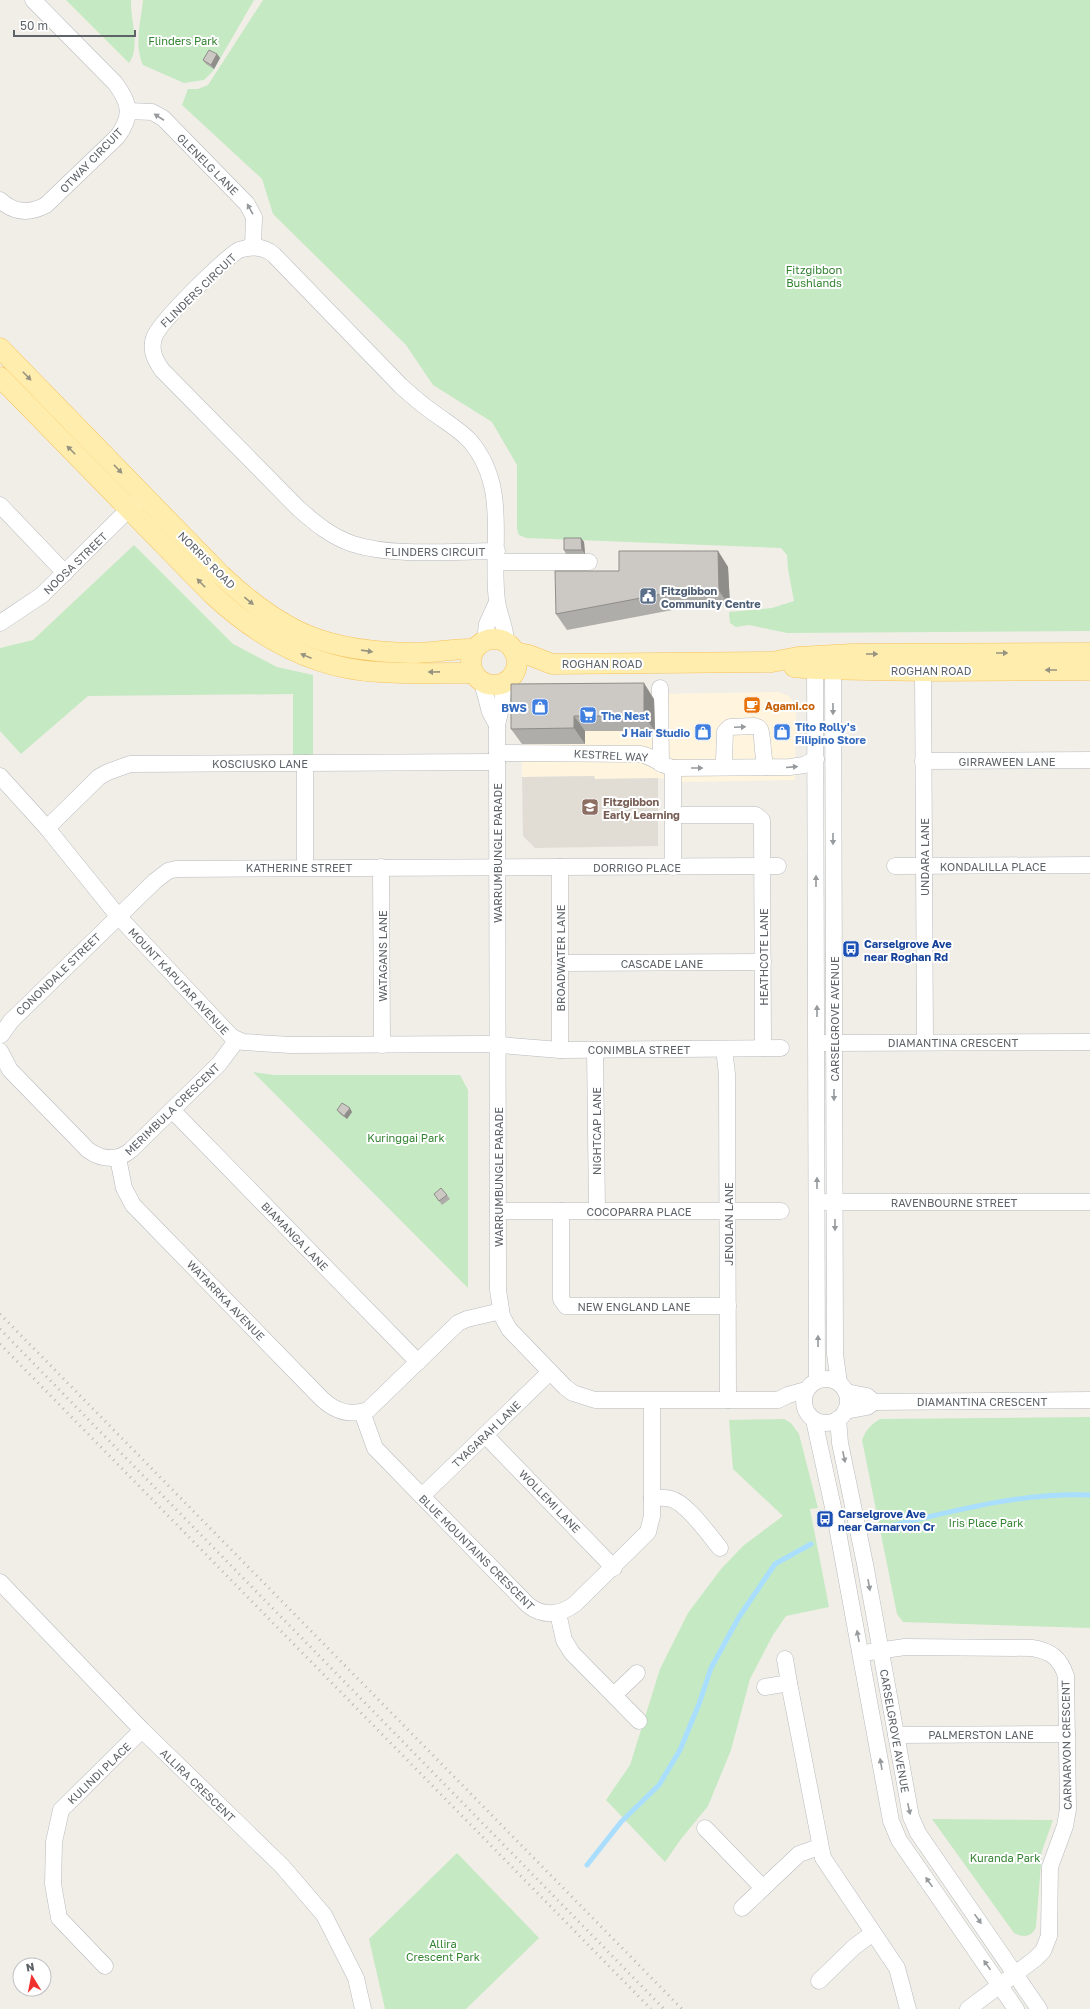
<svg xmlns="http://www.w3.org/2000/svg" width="1090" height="2009" viewBox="0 0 1090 2009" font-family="'Golos Text',sans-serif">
<rect width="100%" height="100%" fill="#f1eee7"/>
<polygon fill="#fff5de" points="779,692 789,696 796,705 795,780 682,782 658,778 595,779 594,776 522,777 521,708 533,696"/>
<polygon fill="#e1ddd5" points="594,776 595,779 658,778 658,846 535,848 523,836 522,777"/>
<g fill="#c5e9c3">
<path d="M66 0H131C130 18 141 48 129 63Z"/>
<path d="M143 0H254L213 71 204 80 184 83 143 65C134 45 141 21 143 0Z"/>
<polygon points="263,0 1090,0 1090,631 787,633 749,625 736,627 730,623 729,612 772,608 794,601 788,569 787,555 781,548 526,538 519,535 517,529 517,465 492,422 433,385 406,345 273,214 262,179 182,105 188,89 198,89 208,85"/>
<polygon points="134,545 233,644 277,667 313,675 313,756 293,756 293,694 88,696 21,754 0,731 0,648 33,640"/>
<polygon points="253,1072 274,1075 460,1075 468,1090 468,1288"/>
<path d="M1090 1417V1628L903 1622 897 1614 862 1440C866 1430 870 1425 880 1419Z"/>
<polygon points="784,1419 791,1423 799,1434 818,1508 810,1509 829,1607 786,1616 773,1635 750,1679 731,1750 708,1806 681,1839 665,1862 606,1800 630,1765 660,1669 688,1613 721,1569 744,1545 783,1516 733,1469 729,1420"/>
<path d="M932 1819 1053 1820 1042 1851 1036 1927C1032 1937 1023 1938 1014 1933Z"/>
<polygon points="457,1853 539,1938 466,2009 385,2009 369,1939"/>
</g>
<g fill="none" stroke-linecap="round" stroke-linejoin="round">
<g stroke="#a9deff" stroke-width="5">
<path d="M889 1526C955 1511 1021 1492 1090 1495"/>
<polyline points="587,1865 621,1822 659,1785 680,1750 699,1704 711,1668 739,1617 775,1564 811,1544"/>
</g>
<defs>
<g id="minor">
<polyline points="128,111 152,112 163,118 247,204 254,217 253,247"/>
<path d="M0 200C14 213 29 214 46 205L117 137C133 116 130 103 115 83L33 0"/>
<polyline points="0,505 65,573"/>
<path d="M497 551C454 551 393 557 353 544 332 537 316 524 299 509L162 370C155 360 150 350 154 338 158 323 223 260 239 250 251 246 264 246 274 255L401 386C412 396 422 405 434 413 446 422 460 430 470 441 510 488 490 546 497 601 499 616 506 628 506 642"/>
<polyline points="497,562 589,562"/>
<polyline points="0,623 42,595 137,501"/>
<polyline points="485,641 487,624 497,602"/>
<polyline points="815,658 817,1380"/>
<polyline points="833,658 835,1354 839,1383"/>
<polyline points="923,671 925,1042"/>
<polyline points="482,682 490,712 497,725"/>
<polyline points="504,682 502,704 497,725 498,1290 502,1316 509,1329 565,1387 573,1393 595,1400 778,1400 788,1395 806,1390"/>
<polyline points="660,688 661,764"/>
<path d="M497 753 640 754C653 756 660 765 673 768L790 767 804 765 816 759"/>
<polyline points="923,761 1090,760"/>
<polyline points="305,763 305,867"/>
<path d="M721 767 724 761 725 732 730 727 754 726C756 727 758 726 760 729 763 733 762 757 766 767"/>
<polyline points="0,776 47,828 118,916 212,1016 232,1037 243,1042 290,1045 488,1044 560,1050 781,1048"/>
<polyline points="673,815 756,815 762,820 763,1048"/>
<polyline points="47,828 99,777 108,772 130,764 497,762"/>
<polyline points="895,866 1090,865"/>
<polyline points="381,867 382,1045"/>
<polyline points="673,867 673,768"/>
<polyline points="560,963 763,962"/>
<polyline points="1,1035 11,1021 155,881 168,871 176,869 778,866"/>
<polyline points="824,1043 1090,1042"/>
<polyline points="724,1049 727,1074 728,1400"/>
<polyline points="560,1050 560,867"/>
<polyline points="595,1050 597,1211"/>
<path d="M0 1051 10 1070 88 1150C102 1160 118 1161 131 1150L219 1064 237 1040"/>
<polyline points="172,1110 418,1362"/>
<path d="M118 1158 124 1188 133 1205 322 1399C336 1412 350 1416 368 1410L458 1323 467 1319 501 1311"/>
<polyline points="826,1202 1090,1202"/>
<polyline points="498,1211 781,1211"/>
<polyline points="561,1211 561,1299 566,1306 728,1306"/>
<circle cx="826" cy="1401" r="22"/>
<polyline points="846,1392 867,1396 874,1402 1090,1400"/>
<polyline points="845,1411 867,1407 874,1402"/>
<path d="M362 1412 375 1448 528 1605C543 1617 560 1615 575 1604L648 1532 652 1516V1401"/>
<polyline points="838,1419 840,1443 865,1564 911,1817 918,1833 1039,2009"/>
<polyline points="814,1420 836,1521 891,1821 899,1840 1016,2009"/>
<polyline points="485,1435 614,1568"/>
<polyline points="422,1496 550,1372"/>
<path d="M652 1498C658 1498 665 1497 671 1499 687 1503 709 1535 720 1548"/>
<polyline points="0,1582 142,1730 282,1866 324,1915 356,1978 363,2009"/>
<polyline points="558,1613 564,1640 572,1653 639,1721"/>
<path d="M870 1652 905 1647 1032 1648C1051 1651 1060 1658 1066 1676L1068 1809 1065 1826 1050 1867 1049 1936 1043 1951 1035 1959 968 2009"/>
<polyline points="789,1683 823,1858 897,1968 908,2009"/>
<polyline points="765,1687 789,1683 785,1659"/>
<polyline points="614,1695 637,1673"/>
<polyline points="896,1735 1067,1734"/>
<polyline points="705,1828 763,1888"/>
<polyline points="742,1908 799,1854 819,1847"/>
<polyline points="105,1966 59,1918 53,1884 54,1842 61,1810 142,1730"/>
<polyline points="819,1981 854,1947 873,1933"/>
</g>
<g id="major">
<path d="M0 348 221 575C284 634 327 652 414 653 434 653 455 648 474 649"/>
<path d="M0 377 212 594C258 637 314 669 379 672 410 674 442 673 473 673"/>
<circle cx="494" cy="662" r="23"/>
<polyline points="514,652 529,655 552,664 772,662 798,657 852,654 1090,653"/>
<polyline points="794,667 815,669 923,671 1090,670"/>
</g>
</defs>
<use href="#minor" stroke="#b7babe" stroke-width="17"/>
<use href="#major" stroke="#f7c25a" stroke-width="21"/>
<use href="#minor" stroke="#fff" stroke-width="16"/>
<use href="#major" stroke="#ffedae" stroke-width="20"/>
<g stroke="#b6b7b8" stroke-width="3" stroke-dasharray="1 5" stroke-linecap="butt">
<polyline points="0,1314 682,2009"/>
<polyline points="0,1329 664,2009"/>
<polyline points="0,1344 651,2009"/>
</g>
</g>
<g fill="#afada9">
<polygon points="217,54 220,58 214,69 206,64 203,60"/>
<polygon points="581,538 584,542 585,554 566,554 564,550"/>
<polygon points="718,551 728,567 730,606 688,607 567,630 556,614 619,571"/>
<polygon points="654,699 655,731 585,731 585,744 522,744 511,729"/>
<polygon points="337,1110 352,1112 347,1119 340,1114"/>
<polygon points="434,1194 447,1195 450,1199 442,1205"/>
</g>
<g fill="#8f8d89">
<polygon points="217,54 220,58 214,69 211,65"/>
<polygon points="581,538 584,542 585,554 582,550"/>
<polygon points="718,551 728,567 730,606 719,591"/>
<polygon points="644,683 654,699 655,731 644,716"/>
<polygon points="574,716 585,731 585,744 574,728"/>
<polygon points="350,1108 352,1112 347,1119 344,1116"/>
</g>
<g fill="#ccc9c4" stroke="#8f8d89">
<polygon points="209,50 217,54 211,65 203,60"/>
<polygon points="564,538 581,538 582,550 564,550"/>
<polygon points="619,551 718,551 719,591 678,591 556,614 555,571 619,571"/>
<polygon points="644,683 644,716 574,716 574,728 511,729 511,684"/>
<polygon points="342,1103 350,1108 344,1116 337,1110"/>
<polygon points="441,1188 447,1195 439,1201 434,1194"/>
</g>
<defs><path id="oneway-solid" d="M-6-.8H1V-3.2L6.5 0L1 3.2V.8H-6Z"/></defs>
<g fill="#969a9d">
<use href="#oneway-solid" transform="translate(159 117) rotate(-147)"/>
<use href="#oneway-solid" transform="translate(250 209) rotate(-119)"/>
<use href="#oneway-solid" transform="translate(833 709) rotate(90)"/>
<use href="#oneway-solid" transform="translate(740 727) rotate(-2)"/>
<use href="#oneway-solid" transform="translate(792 767) rotate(-5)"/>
<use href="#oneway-solid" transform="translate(697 768)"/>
<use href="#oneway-solid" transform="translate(833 839) rotate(90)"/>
<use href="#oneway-solid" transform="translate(816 881) rotate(-90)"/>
<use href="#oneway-solid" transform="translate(817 1011) rotate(-90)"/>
<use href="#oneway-solid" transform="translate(834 1095) rotate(90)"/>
<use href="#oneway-solid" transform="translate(817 1183) rotate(-90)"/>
<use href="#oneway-solid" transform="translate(835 1225) rotate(90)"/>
<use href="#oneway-solid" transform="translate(818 1341) rotate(-90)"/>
<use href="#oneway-solid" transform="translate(844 1457) rotate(78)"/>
<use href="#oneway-solid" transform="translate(869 1585) rotate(80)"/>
<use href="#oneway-solid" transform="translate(858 1636) rotate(-101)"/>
<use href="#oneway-solid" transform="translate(881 1764) rotate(-100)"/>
<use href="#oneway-solid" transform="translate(909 1809) rotate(78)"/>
<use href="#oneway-solid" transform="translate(929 1882) rotate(-125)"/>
<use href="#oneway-solid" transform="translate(978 1919) rotate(55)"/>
<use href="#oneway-solid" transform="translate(987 1965) rotate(-125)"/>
</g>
<g fill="#969380">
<use href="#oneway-solid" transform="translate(27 376) rotate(46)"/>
<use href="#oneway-solid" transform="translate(71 450) rotate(-135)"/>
<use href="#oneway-solid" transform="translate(118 469) rotate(46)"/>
<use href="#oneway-solid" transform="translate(201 583) rotate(-134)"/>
<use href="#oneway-solid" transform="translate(249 601) rotate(39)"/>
<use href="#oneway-solid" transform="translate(367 651) rotate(8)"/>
<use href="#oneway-solid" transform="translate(1002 653)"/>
<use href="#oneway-solid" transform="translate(872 654)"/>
<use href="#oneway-solid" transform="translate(306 656) rotate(-158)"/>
<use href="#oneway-solid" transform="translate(1051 670) rotate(180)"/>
<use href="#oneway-solid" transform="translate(434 672) rotate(179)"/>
</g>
<defs>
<symbol id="civic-square" viewBox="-11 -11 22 22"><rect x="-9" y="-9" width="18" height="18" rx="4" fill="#5c6f8a" stroke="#fff"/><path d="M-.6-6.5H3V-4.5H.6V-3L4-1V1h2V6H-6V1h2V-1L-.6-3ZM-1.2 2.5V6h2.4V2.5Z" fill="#fff"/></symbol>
<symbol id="cafe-square" viewBox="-11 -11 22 22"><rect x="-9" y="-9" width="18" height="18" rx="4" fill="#e8710a" stroke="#fff"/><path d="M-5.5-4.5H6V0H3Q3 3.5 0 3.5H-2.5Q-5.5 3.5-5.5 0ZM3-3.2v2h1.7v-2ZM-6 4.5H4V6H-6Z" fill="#fff"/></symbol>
<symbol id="shop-square" viewBox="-11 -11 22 22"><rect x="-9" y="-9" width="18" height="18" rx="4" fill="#3f7fe0" stroke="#fff"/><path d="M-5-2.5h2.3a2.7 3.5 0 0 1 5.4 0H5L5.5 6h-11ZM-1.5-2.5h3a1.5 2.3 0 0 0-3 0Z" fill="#fff"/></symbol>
<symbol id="supermarket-square" viewBox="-11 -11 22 22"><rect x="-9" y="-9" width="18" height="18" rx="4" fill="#3f7fe0" stroke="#fff"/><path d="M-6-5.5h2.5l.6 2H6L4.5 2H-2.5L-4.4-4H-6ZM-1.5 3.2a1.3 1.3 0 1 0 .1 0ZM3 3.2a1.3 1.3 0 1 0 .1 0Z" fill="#fff"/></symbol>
<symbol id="school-square" viewBox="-11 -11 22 22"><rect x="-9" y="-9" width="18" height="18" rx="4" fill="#8d6e63" stroke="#fff"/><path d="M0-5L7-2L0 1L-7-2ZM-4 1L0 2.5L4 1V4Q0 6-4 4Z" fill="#fff"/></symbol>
<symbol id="bus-square" viewBox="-11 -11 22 22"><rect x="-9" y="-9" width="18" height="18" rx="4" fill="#1a4fb4" stroke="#fff"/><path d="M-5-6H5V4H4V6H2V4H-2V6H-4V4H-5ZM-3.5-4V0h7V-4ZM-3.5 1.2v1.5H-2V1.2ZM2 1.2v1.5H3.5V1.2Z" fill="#fff"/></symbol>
</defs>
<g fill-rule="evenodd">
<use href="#civic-square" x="638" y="586" width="20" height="20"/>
<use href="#cafe-square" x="742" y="695" width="20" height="20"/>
<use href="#shop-square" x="530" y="697" width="20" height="20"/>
<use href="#supermarket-square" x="578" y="705" width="20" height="20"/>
<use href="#shop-square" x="693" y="722" width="20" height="20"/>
<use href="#shop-square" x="772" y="722" width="20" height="20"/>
<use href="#school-square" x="580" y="797" width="20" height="20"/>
<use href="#bus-square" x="841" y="939" width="20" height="20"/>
<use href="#bus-square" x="815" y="1509" width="20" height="20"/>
</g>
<g text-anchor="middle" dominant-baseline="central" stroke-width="4" stroke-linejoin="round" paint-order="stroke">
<g font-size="11" fill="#328331" stroke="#fff">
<text x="183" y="40">Flinders Park</text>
<text x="814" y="269">Fitzgibbon<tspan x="814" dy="13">Bushlands</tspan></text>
<text x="406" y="1137">Kuringgai Park</text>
<text x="986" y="1522">Iris Place Park</text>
<text x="1005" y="1857">Kuranda Park</text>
<text x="443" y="1943">Allira<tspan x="443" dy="13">Crescent Park</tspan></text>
</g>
<g font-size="11" fill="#5e6368" stroke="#fff">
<text transform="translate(91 160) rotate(-46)">OTWAY CIRCUIT</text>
<text transform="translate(208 164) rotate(45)">GLENELG LANE</text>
<text transform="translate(198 290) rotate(-44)">FLINDERS CIRCUIT</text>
<text x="435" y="551">FLINDERS CIRCUIT</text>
<text transform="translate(207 560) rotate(45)">NORRIS ROAD</text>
<text transform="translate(75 563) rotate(-44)">NOOSA STREET</text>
<text x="602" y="663">ROGHAN ROAD</text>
<text x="931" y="670">ROGHAN ROAD</text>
<text transform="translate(611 755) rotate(3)">KESTREL WAY</text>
<text x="1007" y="761">GIRRAWEEN LANE</text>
<text x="260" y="763">KOSCIUSKO LANE</text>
<text transform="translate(497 853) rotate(-90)">WARRUMBUNGLE PARADE</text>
<text transform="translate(924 857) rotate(-90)">UNDARA LANE</text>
<text x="993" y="866">KONDALILLA PLACE</text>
<text x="299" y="867">KATHERINE STREET</text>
<text x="637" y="867">DORRIGO PLACE</text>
<text transform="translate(382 956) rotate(-90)">WATAGANS LANE</text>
<text transform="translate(763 957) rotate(-90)">HEATHCOTE LANE</text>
<text transform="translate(560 958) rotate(-90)">BROADWATER LANE</text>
<text x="662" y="963">CASCADE LANE</text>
<text transform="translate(58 974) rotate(-44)">CONONDALE STREET</text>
<text transform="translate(179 981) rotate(47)">MOUNT KAPUTAR AVENUE</text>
<text transform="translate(834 1019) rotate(-90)">CARSELGROVE AVENUE</text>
<text x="953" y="1042">DIAMANTINA CRESCENT</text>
<text x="639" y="1049">CONIMBLA STREET</text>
<text transform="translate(172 1109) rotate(-44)">MERIMBULA CRESCENT</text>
<text transform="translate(596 1131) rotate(-90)">NIGHTCAP LANE</text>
<text transform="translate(498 1177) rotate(-90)">WARRUMBUNGLE PARADE</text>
<text x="954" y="1202">RAVENBOURNE STREET</text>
<text x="639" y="1211">COCOPARRA PLACE</text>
<text transform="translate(728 1224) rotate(-90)">JENOLAN LANE</text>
<text transform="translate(295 1236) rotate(46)">BIAMANGA LANE</text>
<text transform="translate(226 1300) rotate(46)">WATARRKA AVENUE</text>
<text x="634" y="1306">NEW ENGLAND LANE</text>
<text x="982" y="1401">DIAMANTINA CRESCENT</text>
<text transform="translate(486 1434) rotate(-44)">TYAGARAH LANE</text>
<text transform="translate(550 1501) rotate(46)">WOLLEMI LANE</text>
<text transform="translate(477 1552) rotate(45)">BLUE MOUNTAINS CRESCENT</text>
<text transform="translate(895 1731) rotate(80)">CARSELGROVE AVENUE</text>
<text x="981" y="1734">PALMERSTON LANE</text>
<text transform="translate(1066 1745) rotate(-91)">CARNARVON CRESCENT</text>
<text transform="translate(99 1773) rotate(-44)">KULINDI PLACE</text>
<text transform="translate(198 1785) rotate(44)">ALLIRA CRESCENT</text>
</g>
<g font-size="11" font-weight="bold" fill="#4e5e75" stroke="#fff" text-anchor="start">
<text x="661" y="590">Fitzgibbon<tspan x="661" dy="13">Community Centre</tspan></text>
</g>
<g font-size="11" font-weight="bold" fill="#c56008" stroke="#fff" text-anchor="start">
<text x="765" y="705">Agami.co</text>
</g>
<g font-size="11" font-weight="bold" fill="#366cbe" stroke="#fff" text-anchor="end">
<text x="527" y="707">BWS</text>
<text x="601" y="715" text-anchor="start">The Nest</text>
<text x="795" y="726" text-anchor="start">Tito Rolly's<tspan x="795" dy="13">Filipino Store</tspan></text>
<text x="690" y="732">J Hair Studio</text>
</g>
<g font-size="11" font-weight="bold" fill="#785e54" stroke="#fff" text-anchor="start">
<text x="603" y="801">Fitzgibbon<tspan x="603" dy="13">Early Learning</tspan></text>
</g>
<g font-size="11" font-weight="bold" fill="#164399" stroke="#fff" text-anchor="start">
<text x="864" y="943">Carselgrove Ave<tspan x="864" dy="13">near Roghan Rd</tspan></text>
<text x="838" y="1513">Carselgrove Ave<tspan x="838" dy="13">near Carnarvon Cr</tspan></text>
</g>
</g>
<g transform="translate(32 1977) rotate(350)"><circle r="19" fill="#ffffff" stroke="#bfc1c3"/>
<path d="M0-3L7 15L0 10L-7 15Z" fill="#f0322e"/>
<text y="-6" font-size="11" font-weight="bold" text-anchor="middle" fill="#5e6368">N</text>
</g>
<path d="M14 30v6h121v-6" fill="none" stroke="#5e6368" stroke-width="2"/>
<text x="20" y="30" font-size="12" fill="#5e6368" stroke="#ffffff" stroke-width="3" paint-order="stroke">50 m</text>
</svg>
